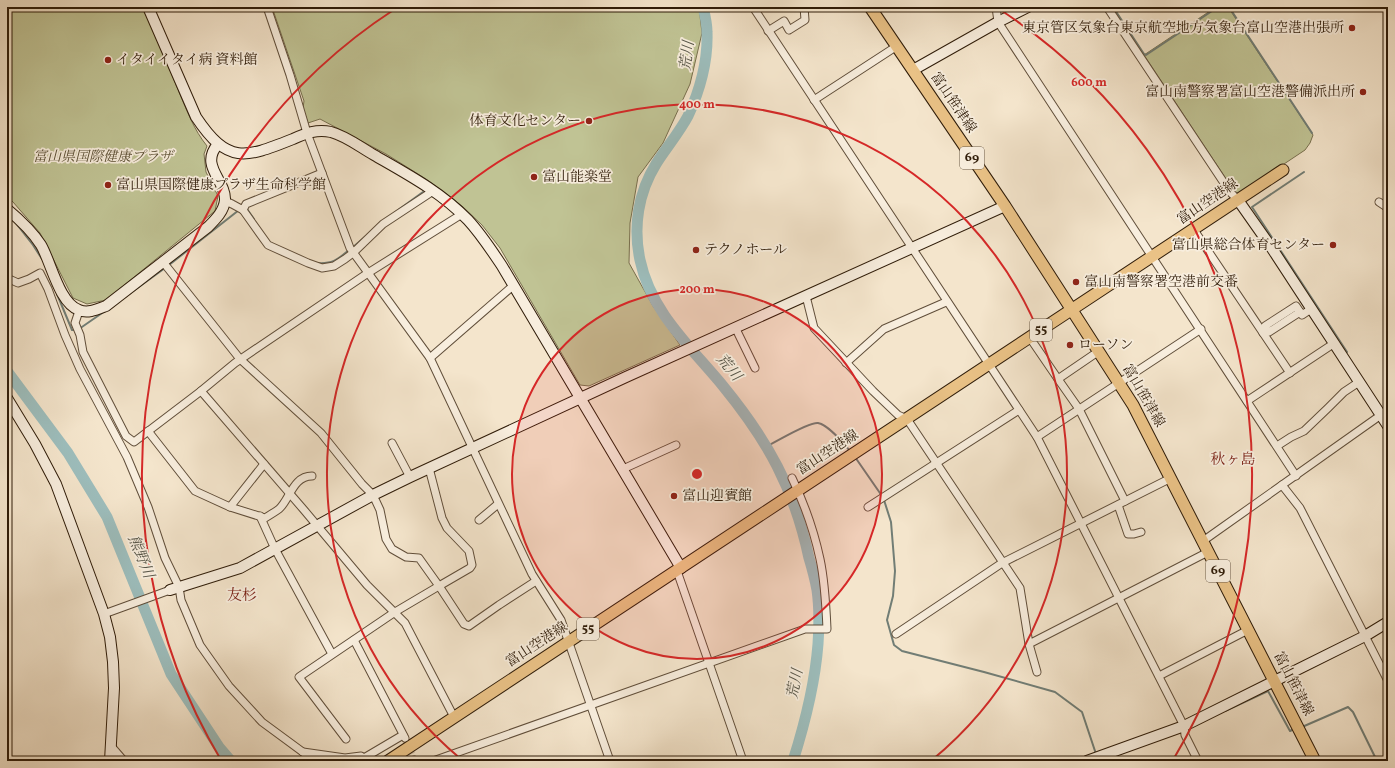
<svg xmlns="http://www.w3.org/2000/svg" width="1395" height="768" viewBox="0 0 1395 768" font-family="Vollkorn,'Noto Serif JP',serif">
<rect width="100%" height="100%" fill="#f4e5cc"/>
<filter id="stains"><feTurbulence type="fractalNoise" baseFrequency=".005" numOctaves="4"/><feColorMatrix values="0 0 0 0 .2 0 0 0 0 .09 0 0 0 0 .02 0 0 0 .5 -.17"/></filter>
<radialGradient id="worn" r=".72"><stop offset=".6" stop-color="#630" stop-opacity="0"/><stop offset="1" stop-color="#630" stop-opacity=".3"/></radialGradient>
<g fill="#c0c394" stroke="#78704e">
<path d="M7 7H142C156 34 167 63 179 92 187 111 194 130 207 146L204 154 206 172 218 196 215 211 106 300 87 304 73 298 40 233 13 202 7 196Z"/>
<polygon points="272,7 699,7 702,33 690,84 663,143 638,177 630,223 629,263 653,306 680,345 589,386 580,385 500,248 482,225 462,206 426,179 386,154 320,119 308,123 303,108 304,101"/>
<polygon points="1216,7 1228,7 1313,135 1310,143 1305,150 1239,194 1236,194 1144,55"/>
</g>
<g fill="none" stroke-linecap="round" stroke-linejoin="round">
<g stroke="#717d75" stroke-width="2">
<polyline points="1113,7 1144,54 1146,55 1218,7"/>
<polyline points="1229,7 1312,133"/>
<polyline points="1304,172 1252,207 1347,352"/>
<polyline points="245,209 247,209 254,219"/>
<polyline points="394,213 423,192"/>
<polyline points="15,222 33,245 42,259"/>
<polyline points="352,248 366,236"/>
<path d="M317 263C333 264 337 260 349 250"/>
<polyline points="169,265 239,210"/>
<polyline points="57,294 72,330 75,330"/>
<polyline points="125,297 165,268"/>
<polyline points="79,329 105,311"/>
<path d="M767 446C778 441 808 422 818 423 829 425 844 444 851 452"/>
<polyline points="855,457 882,496"/>
<polyline points="884,500 891,522 895,571 893,596 887,620 894,645 902,651 984,672 1055,692 1082,712 1096,754 1097,753"/>
<polyline points="1225,711 1268,691 1290,731 1294,729"/>
<polyline points="1302,727 1348,707 1353,712 1377,761"/>
</g>
<g stroke="#9dbebd" stroke-width="11">
<path d="M703 7C705 15 707 23 707 32 708 60 700 90 688 116 679 133 666 148 656 164 638 193 633 227 640 260 651 312 690 346 723 386 768 441 794 488 809 558 812 568 815 579 817 590 819 604 819 629 818 644 815 684 805 723 793 761"/>
<polyline points="7,371 68,453 107,517 171,674 219,747 231,761"/>
</g>
<polyline stroke="#cdbda5" stroke-width="7" stroke-dasharray="7 3.5" stroke-linecap="butt" points="405,738 414,760"/>
<defs>
<g id="street">
<polyline points="267,7 290,75 307,133 350,248 430,358 532,574 561,620 610,761"/>
<polyline points="753,7 1037,437 1184,726 1185,735 1198,761"/>
<polyline points="996,7 998,22 1296,476"/>
<polyline points="1107,7 1230,192 1238,200"/>
<polyline points="768,31 784,21 789,30 805,20 804,7"/>
<polyline points="814,100 897,46"/>
<polyline points="225,201 232,204 243,210 246,204 322,173"/>
<polyline points="1379,202 1388,208"/>
<polyline points="243,210 268,245 308,263 322,268 334,266 345,259 353,253 383,224 433,191"/>
<polyline points="1194,230 1290,373"/>
<polyline points="163,262 240,359 321,433 362,484 373,495 380,510 386,539 392,549 406,557 419,558 439,586 470,568 472,565 469,551 447,528 442,518 429,468"/>
<polyline points="7,278 18,283 29,279 40,273 48,289 65,335 80,369 127,457 148,507 165,558 179,587 181,600 200,645 229,686 262,722 315,761"/>
<polyline points="806,296 814,328 873,391 898,415 907,419 1020,588 1029,644 1208,552"/>
<polyline points="79,311 75,323 80,335 83,352 126,436 134,442 201,391 235,363 368,273 462,214"/>
<polyline points="735,327 755,368"/>
<polyline points="1267,330 1269,332 1300,312"/>
<polyline points="1263,333 1267,330 1265,326 1296,306 1302,315 1311,309"/>
<polyline points="1030,338 1058,379 1099,351"/>
<polyline points="430,358 514,285"/>
<polyline points="846,363 884,329 946,302"/>
<polyline points="1058,379 1079,409 1125,501"/>
<polyline points="201,391 304,510 367,585 405,623 454,717"/>
<polyline points="1247,401 1333,344"/>
<polyline points="148,431 195,491 230,507 264,464"/>
<polyline points="1037,437 1201,329"/>
<polyline points="392,443 410,477"/>
<polyline points="1277,446 1291,437 1304,431 1328,408 1344,392 1359,382"/>
<polyline points="623,469 676,445"/>
<polyline points="1282,485 1300,508 1388,681"/>
<polyline points="1118,505 1128,534 1134,534 1141,532"/>
<path d="M230 507 265 518C270 515 275 512 279 509 290 499 293 476 312 476"/>
<polyline points="868,507 1019,410"/>
<polyline points="260,516 275,549 332,654"/>
<polyline points="479,520 498,504"/>
<polyline points="1203,541 1388,410"/>
<polyline points="677,571 743,761"/>
<polyline points="104,614 170,590"/>
<polyline points="896,634 1002,563 1171,478"/>
<polyline points="354,640 405,738"/>
<polyline points="1029,644 1037,672"/>
<polyline points="1159,676 1248,630"/>
<polyline points="346,739 299,677 395,612 439,586 464,624 469,626 499,605 536,581"/>
<polyline points="111,746 124,761"/>
<polyline points="303,752 345,758 361,756 368,761"/>
<polyline points="364,758 403,735"/>
<polyline points="412,761 414,760 415,761"/>
<path d="M433 761 805 629H827C826 606 825 582 820 559 814 531 804 503 792 478"/>
</g>
<g id="secondary">
<path d="M148 7 196 117C228 165 245 158 293 139 306 133 317 129 331 132 346 136 360 147 374 155 407 174 441 192 468 220 481 234 492 251 502 266L681 568"/>
<polyline points="913,70 998,22 1028,7"/>
<polyline points="1238,200 1271,247 1388,426"/>
<path d="M7 209C19 219 32 231 41 245 51 262 59 303 79 310 88 314 98 309 106 306L208 227C216 219 224 211 225 200 226 180 199 166 218 144"/>
<polyline points="7,398 35,444 56,484 104,614 110,637 113,662 114,688 110,761"/>
<polyline points="170,590 240,568 373,495 410,477 626,377 1005,206"/>
<polyline points="1087,761 1184,726 1365,636 1388,622"/>
</g>
<g id="primary">
<polyline points="870,7 1005,206 1133,405 1315,761"/>
<polyline points="388,761 1283,170"/>
</g>
</defs>
<use href="#street" stroke="#604e3a" stroke-width="9"/>
<use href="#secondary" stroke="#2f1c09" stroke-width="12"/>
<use href="#primary" stroke="#2f1c09" stroke-width="13"/>
<use href="#street" stroke="#f8eede" stroke-width="7"/>
<use href="#secondary" stroke="#f8eede" stroke-width="10"/>
<use href="#primary" stroke="#eac286" stroke-width="11"/>
</g>
<circle cx="697" cy="474" r="185" fill="#d62828" fill-opacity=".12"/>
<g fill="none" stroke="#d62828" stroke-width="2">
<circle cx="697" cy="474" r="185"/>
<path d="M462 760A370 370 0 1 1 932 760"/>
<path d="M221 760A555 555 0 0 1 395 9M999 9A555 555 0 0 1 1173 760"/>
</g>
<g fill="#8f2418" stroke="#f8eede" stroke-width="1.5">
<circle cx="1352" cy="28" r="4"/>
<circle cx="108" cy="60" r="4"/>
<circle cx="1363" cy="92" r="4"/>
<circle cx="589" cy="121" r="4"/>
<circle cx="534" cy="177" r="4"/>
<circle cx="108" cy="185" r="4"/>
<circle cx="1333" cy="245" r="4"/>
<circle cx="696" cy="250" r="4"/>
<circle cx="1076" cy="282" r="4"/>
<circle cx="1070" cy="345" r="4"/>
<circle cx="674" cy="496" r="4"/>
</g>
<g text-anchor="middle" dominant-baseline="central" stroke-width="3.5" stroke-linejoin="round" paint-order="stroke">
<g fill="#f8eede" stroke="#6b5b49" stroke-width="1">
<rect x="960" y="147" width="24" height="22" rx="3"/>
<rect x="1030" y="319" width="22" height="22" rx="3"/>
<rect x="1206" y="560" width="24" height="22" rx="3"/>
<rect x="577" y="618" width="22" height="22" rx="3"/>
</g>
<g font-size="13" font-weight="bold" fill="#2f1c09">
<text x="972" y="158">69</text>
<text x="1041" y="330">55</text>
<text x="1218" y="571">69</text>
<text x="588" y="629">55</text>
</g>
<g font-size="14" fill="#2f1c09" stroke="#f8eede" text-anchor="start">
<text x="1344" y="28" text-anchor="end">東京管区気象台東京航空地方気象台富山空港出張所</text>
<text x="116" y="60">イタイイタイ病 資料館</text>
<text x="1355" y="92" text-anchor="end">富山南警察署富山空港警備派出所</text>
<text x="581" y="121" text-anchor="end">体育文化センター</text>
<text x="542" y="177">富山能楽堂</text>
<text x="116" y="185">富山県国際健康プラザ生命科学館</text>
<text x="1325" y="245" text-anchor="end">富山県総合体育センター</text>
<text x="704" y="250">テクノホール</text>
<text x="1084" y="282">富山南警察署空港前交番</text>
<text x="1078" y="345">ローソン</text>
<text x="682" y="496">富山迎賓館</text>
</g>
<g font-size="14" fill="#2f1c09" stroke="#f8eede">
<text transform="translate(953 103) rotate(56)">富山笹津線</text>
<text transform="translate(1208 202) rotate(-34)">富山空港線</text>
<text transform="translate(1143 396) rotate(60)">富山笹津線</text>
<text transform="translate(828 453) rotate(-33)">富山空港線</text>
<text transform="translate(537 645) rotate(-33)">富山空港線</text>
<text transform="translate(1293 684) rotate(63)">富山笹津線</text>
</g>
<g font-size="14" font-style="italic" fill="#5a4e33" stroke="#f8eede">
<text x="103" y="157">富山県国際健康プラザ</text>
</g>
<g font-size="15" font-style="italic" fill="#565548" stroke="#f8eede">
<text transform="translate(688 56) rotate(-83)">荒川</text>
<text transform="translate(728 368) rotate(50)">荒川</text>
<text transform="translate(140 557) rotate(68)">熊野川</text>
<text transform="translate(796 684) rotate(-79)">荒川</text>
</g>
<g font-size="15" fill="#7a1f14" stroke="#f8eede">
<text x="1233" y="460">秋ヶ島</text>
<text x="242" y="596">友杉</text>
</g>
</g>
<circle cx="697" cy="474" r="6" fill="#d62828" stroke="#f8eede" stroke-width="2"/>
<g font-size="12" text-anchor="middle" font-weight="bold" fill="#d62828" stroke="#f8eede" stroke-width="3.5" stroke-linejoin="round" paint-order="stroke">
<text x="1089" y="86">600 m</text>
<text x="697" y="108">400 m</text>
<text x="697" y="293">200 m</text>
</g>
<rect width="1395" height="768" fill="none" stroke="#f4e5cc" stroke-width="24"/>
<rect x="8" y="8" width="1379" height="752" fill="none" stroke="#2f1c09" stroke-width="2"/>
<rect x="12" y="12" width="1371" height="744" fill="none" stroke="#2f1c09"/>
<rect width="100%" height="100%" filter="url(#stains)"/>
<rect width="100%" height="100%" fill="url(#worn)"/>
</svg>
